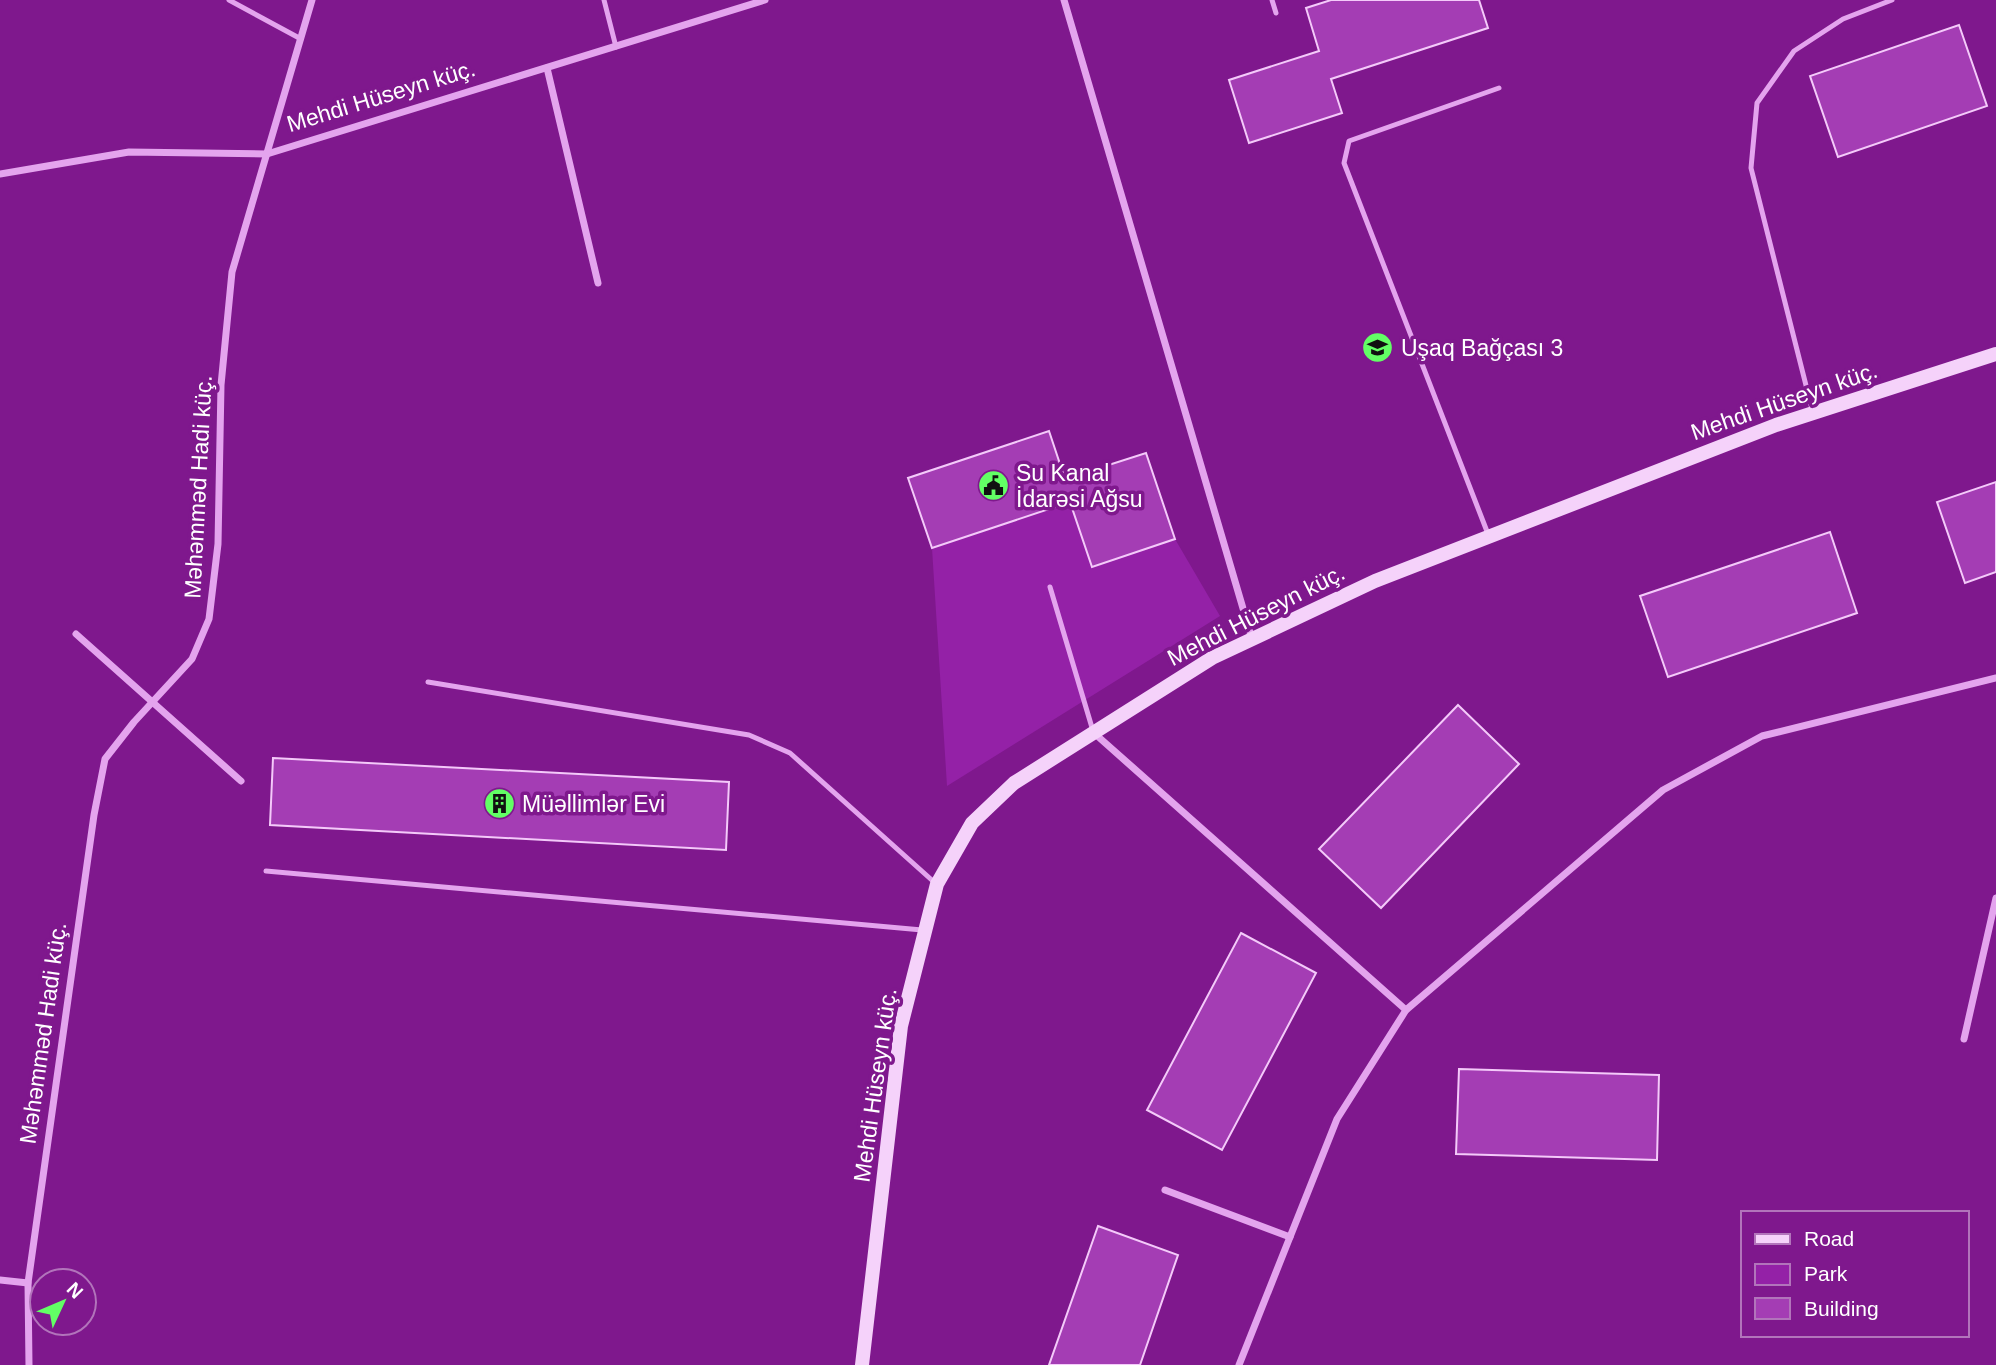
<svg xmlns="http://www.w3.org/2000/svg" width="1996" height="1365" viewBox="0 0 1996 1365" font-family="Arial,sans-serif">
<rect width="100%" height="100%" fill="#7f188d"/>
<polygon fill="#9421a7" points="1070,502 1092,566 1175,539 1220,616 947,786 932,548"/>
<g fill="#a43db4" stroke="#f4cafa" stroke-width="2">
<polygon points="1331,0 1479,0 1488,28 1331,79 1342,113 1249,143 1229,80 1319,51 1306,8"/>
<polygon points="1959,25 1987,106 1838,157 1810,76"/>
<polygon points="1049,431 1065,479 1146,453 1175,539 1092,567 1070,502 932,548 908,478"/>
<polygon points="1996,482 1996,572 1965,583 1937,502"/>
<polygon points="1830,532 1857,613 1668,677 1640,596"/>
<polygon points="1458,705 1519,764 1381,908 1319,849"/>
<polygon points="273,758 729,782 726,850 270,825"/>
<polygon points="1241,933 1316,973 1222,1150 1147,1110"/>
<polygon points="1459,1069 1659,1075 1657,1160 1456,1154"/>
<polygon points="1098,1226 1178,1255 1140,1365 1049,1365"/>
</g>
<g fill="none" stroke-linecap="round" stroke-linejoin="round">
<g stroke="#e4a4ee" stroke-width="5">
<polyline points="229,0 301,39"/>
<polyline points="604,0 616,47"/>
<polyline points="1272,0 1276,13"/>
<polyline points="1813,413 1751,168 1757,103 1794,51 1843,19 1892,0"/>
<polyline points="1488,534 1344,163 1349,141 1499,88"/>
<polyline points="1050,587 1093,731"/>
<polyline points="428,682 749,735 790,753 934,882"/>
<polyline points="266,871 922,930"/>
</g>
<g stroke="#e4a4ee" stroke-width="7">
<polyline points="1064,0 1252,639"/>
<polyline points="547,68 598,283"/>
<polyline points="0,174 129,152 267,154 765,0"/>
<polyline points="76,634 241,781"/>
<polyline points="1094,733 1406,1010"/>
<polyline points="1964,1039 1996,898"/>
<polyline points="1165,1190 1290,1237"/>
<polyline points="0,1280 28,1283"/>
<polyline points="29,1365 28,1283 94,815 105,759 134,722 192,659 209,619 218,544 221,385 232,272 312,0"/>
<polyline points="1239,1365 1337,1119 1406,1010 1663,790 1762,736 1996,678"/>
</g>
<polyline stroke="#f5d2fa" stroke-width="14" points="862,1365 901,1026 937,884 972,823 1014,783 1212,658 1375,581 1776,425 1996,354"/>
</g>
<defs>
<symbol id="school-disc" viewBox="-11 -11 22 22"><circle r="9.5" fill="#62ff65" stroke="#7f188d"/><path d="M0-5L7-2L0 1L-7-2ZM-4 1L0 2.5L4 1V4Q0 6-4 4Z" fill="#111"/></symbol>
<symbol id="civic-disc" viewBox="-11 -11 22 22"><circle r="9.5" fill="#62ff65" stroke="#7f188d"/><path d="M-.6-6.5H3V-4.5H.6V-3L4-1V1h2V6H-6V1h2V-1L-.6-3ZM-1.2 2.5V6h2.4V2.5Z" fill="#111"/></symbol>
<symbol id="building-disc" viewBox="-11 -11 22 22"><circle r="9.5" fill="#62ff65" stroke="#7f188d"/><path d="M-4-6H4V6H1V3H-1V6H-4ZM-2.5-4.3h1.7v1.8h-1.7ZM.8-4.3h1.7v1.8H.8ZM-2.5-1h1.7V.8h-1.7ZM.8-1h1.7V.8H.8Z" fill="#111"/></symbol>
</defs>
<g fill-rule="evenodd">
<use href="#school-disc" x="1360" y="330" width="35" height="35"/>
<use href="#civic-disc" x="976" y="468" width="35" height="35"/>
<use href="#building-disc" x="482" y="786" width="35" height="35"/>
</g>
<g text-anchor="middle" dominant-baseline="central" stroke-width="7" stroke-linejoin="round" paint-order="stroke">
<g font-size="23" fill="#fff" stroke="#7f188d">
<text transform="translate(381 96) rotate(-17)">Mehdi Hüseyn küç.</text>
<text transform="translate(1784 401) rotate(-19)">Mehdi Hüseyn küç.</text>
<text transform="translate(198 487) rotate(-87)">Məhəmməd Hadi küç.</text>
<text transform="translate(1256 615) rotate(-27)">Mehdi Hüseyn küç.</text>
<text transform="translate(43 1033) rotate(-82)">Məhəmməd Hadi küç.</text>
<text transform="translate(875 1085) rotate(-82)">Mehdi Hüseyn küç.</text>
</g>
<g font-size="23" fill="#fff" stroke="#7f188d" text-anchor="start">
<text x="1401" y="348">Uşaq Bağçası 3</text>
<text x="1016" y="473">Su Kanal<tspan x="1016" dy="26">İdarəsi Ağsu</tspan></text>
<text x="522" y="804">Müəllimlər Evi</text>
</g>
</g>
<rect x="1741" y="1211" width="228" height="126" fill="#7f188d" stroke="#b274bb" stroke-width="2"/>
<rect x="1755" y="1234" width="35" height="10" fill="#f5d2fa" stroke="#b274bb" stroke-width="2"/>
<text x="1804" y="1246" font-size="21" fill="#ffffff">Road</text>
<rect x="1755" y="1264" width="35" height="21" fill="#9421a7" stroke="#b274bb" stroke-width="2"/>
<text x="1804" y="1281" font-size="21" fill="#ffffff">Park</text>
<rect x="1755" y="1298" width="35" height="21" fill="#a43db4" stroke="#b274bb" stroke-width="2"/>
<text x="1804" y="1316" font-size="21" fill="#ffffff">Building</text>
<g transform="translate(63 1302) rotate(46)"><circle r="33" fill="#7f188d" stroke="#b274bb" stroke-width="2"/>
<path d="M0-5L12 26L0 18L-12 26Z" fill="#62ff65"/>
<text y="-10" font-size="19" font-weight="bold" text-anchor="middle" fill="#ffffff">N</text>
</g>
</svg>
